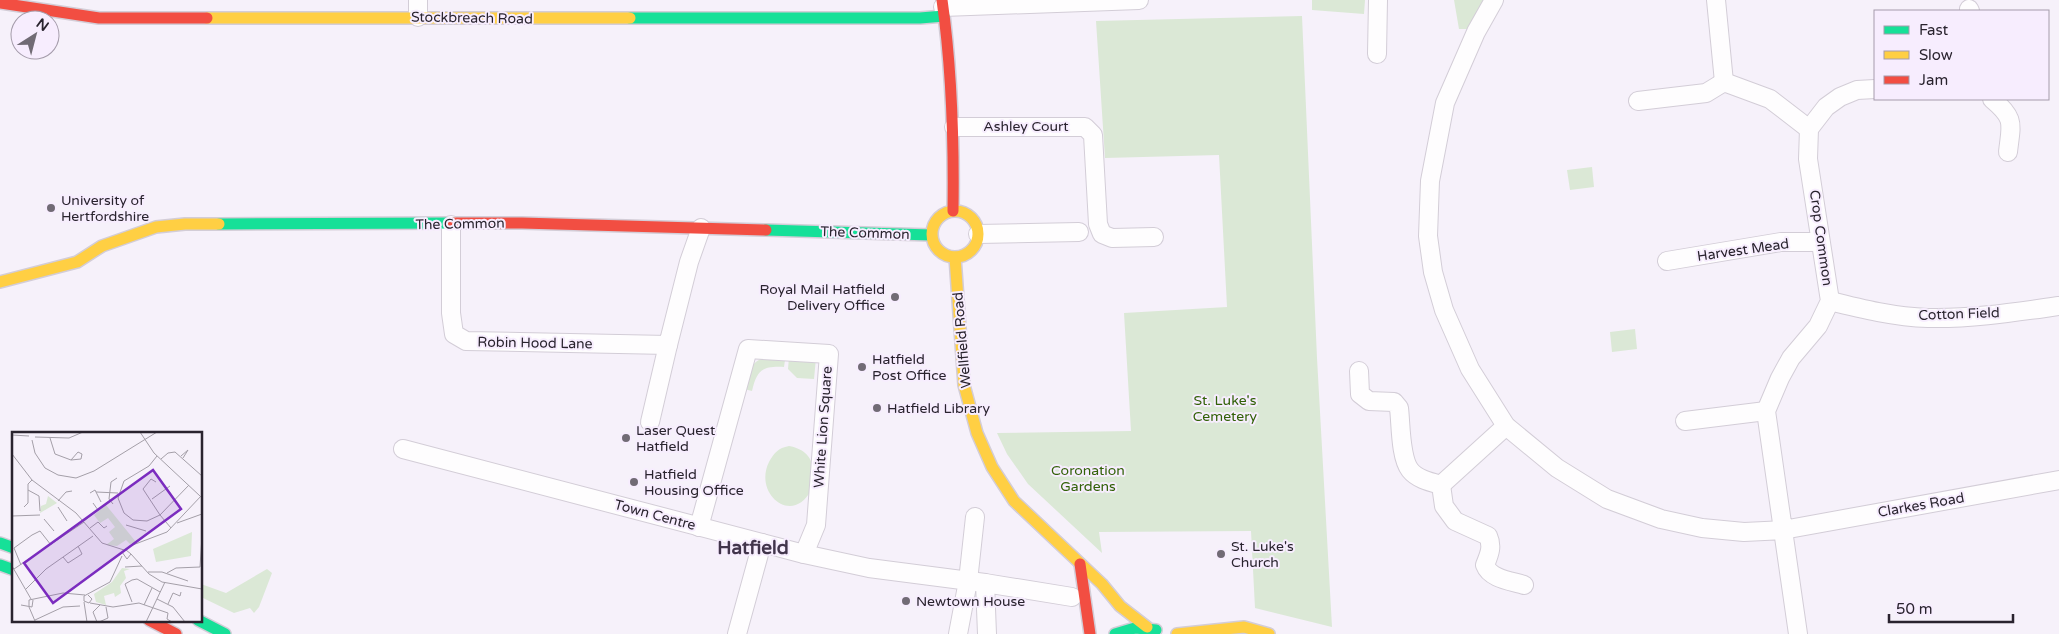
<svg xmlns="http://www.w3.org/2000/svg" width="2059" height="634" viewBox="0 0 2059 634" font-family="'Varela Round',sans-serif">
<rect width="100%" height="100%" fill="#f6f1fa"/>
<g fill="#dbe8d6">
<polygon points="1312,0 1365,0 1364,14 1312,10"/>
<polygon points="1454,0 1485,0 1468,29 1459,29"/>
<polygon points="1302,16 1317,358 1332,627 1255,608 1251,531 1099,532 1102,553 1028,484 1007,454 997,433 1131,431 1124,313 1227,307 1219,155 1105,158 1096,21"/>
<polygon points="1592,167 1594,187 1570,190 1567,170"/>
<polygon points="1635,329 1637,349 1612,352 1610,332"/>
<polygon points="789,357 816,358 814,379 797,378 788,369"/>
<path d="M765 358 785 360 784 367C762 366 757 370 752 391L744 389C748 376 749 361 765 358Z"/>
<path d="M789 446C805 449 814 458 813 475 813 480 814 485 811 490 793 526 753 494 769 462 774 453 778 448 789 446Z"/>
<polygon points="267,569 272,573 259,607 254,613 250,608 234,613 201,597 201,584 226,593"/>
</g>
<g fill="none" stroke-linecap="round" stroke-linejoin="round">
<defs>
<g id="street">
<polyline points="418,0 418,17"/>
<polyline points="1494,0 1476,32 1445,103 1430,181 1428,236 1433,272 1444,310 1470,369 1506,426 1557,468 1607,499 1661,519 1702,528 1744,532 1783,530 1798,634"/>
<polyline points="1716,0 1724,82"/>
<polyline points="943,7 1139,0"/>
<polyline points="1969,9 1970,11"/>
<polyline points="1377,54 1378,0"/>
<polyline points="1875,89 1857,90 1840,97 1826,107 1809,129 1808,159 1830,301 1818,326 1791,358 1780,378 1766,411 1783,530 2059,480"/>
<path d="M1992 99C2016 119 2011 124 2008 152"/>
<polyline points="1638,101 1706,93 1724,82 1770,99 1809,129"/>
<polyline points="954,127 1085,127 1093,135 1098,224 1102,234 1112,238 1154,237"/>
<polyline points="451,225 451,313 454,334 466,341 668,345 689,262 701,228"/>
<polyline points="978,234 1079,232"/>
<polyline points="1667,261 1781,242 1819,242"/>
<path d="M1830 301C1862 309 1895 317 1928 318 1972 319 2016 312 2059 306"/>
<path d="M1359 371 1360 394 1369 401 1394 402 1399 408C1401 424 1400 457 1410 470 1417 479 1430 482 1441 485L1444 506 1455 521 1488 536C1493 547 1489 555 1485 565 1490 579 1512 581 1524 585"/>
<polyline points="1685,421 1766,411"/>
<polyline points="650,422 668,345"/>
<polyline points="403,449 804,554 869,568 985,583"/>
<polyline points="1441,485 1506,426"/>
<polyline points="699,527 748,349 829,354 816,525 804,554"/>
<polyline points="737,634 762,543"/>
<polyline points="958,634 968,581 975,517"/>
<polyline points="987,634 985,583 1072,597"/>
</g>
<g id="fast">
<polyline points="630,18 920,18 944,16"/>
<polyline points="219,224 453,223"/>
<polyline points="766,230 931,235"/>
<polyline points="0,543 14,548"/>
<polyline points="0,565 14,570"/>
<polyline points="198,620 225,634"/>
<polyline points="1115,634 1135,628 1156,630"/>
</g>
<g id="slow">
<polyline points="207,18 630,18"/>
<circle cx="955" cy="234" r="23"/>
<polyline points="955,257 964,385 977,433 992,467 1014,501 1102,584 1120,606 1147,627"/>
<polyline points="0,282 77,262 102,246 156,227 185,224 219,224"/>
<polyline points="1177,634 1244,627 1269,634"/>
</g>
<g id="jam">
<path d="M942 0C952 70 954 140 953 211"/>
<polyline points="0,3 99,18 207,18"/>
<polyline points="453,223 522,223 766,230"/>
<polyline points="1080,564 1090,634"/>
<polyline points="149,620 176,634"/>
</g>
</defs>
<use href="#street" stroke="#d3cdd7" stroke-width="20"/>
<use href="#fast" stroke="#d3cdd7" stroke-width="14"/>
<use href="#slow" stroke="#d3cdd7" stroke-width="14"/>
<use href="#jam" stroke="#d3cdd7" stroke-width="14"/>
<use href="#street" stroke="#fefdfe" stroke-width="18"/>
<use href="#fast" stroke="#16e098" stroke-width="11"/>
<use href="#slow" stroke="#ffcf43" stroke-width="11"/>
<use href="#jam" stroke="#f24e42" stroke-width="11"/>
</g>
<g fill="#716b75" stroke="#f7edfe" stroke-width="2">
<circle cx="51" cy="208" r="5"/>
<circle cx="895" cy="297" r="5"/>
<circle cx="862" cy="367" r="5"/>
<circle cx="877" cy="408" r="5"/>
<circle cx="626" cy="438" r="5"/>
<circle cx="634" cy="482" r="5"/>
<circle cx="1221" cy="554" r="5"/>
<circle cx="906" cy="601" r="5"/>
</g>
<g text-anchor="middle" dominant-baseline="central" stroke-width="4" stroke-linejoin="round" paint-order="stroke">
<g font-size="14" fill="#29232e" stroke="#f7edfe">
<text transform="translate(472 18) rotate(1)">Stockbreach Road</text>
<text x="1026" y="126">Ashley Court</text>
<text transform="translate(460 224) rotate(-1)">The Common</text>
<text transform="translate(865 233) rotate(2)">The Common</text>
<text transform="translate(1821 238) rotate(82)">Crop Common</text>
<text transform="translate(1743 250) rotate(-8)">Harvest Mead</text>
<text transform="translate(1959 314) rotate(-2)">Cotton Field</text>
<text transform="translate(962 340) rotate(-95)">Wellfield Road</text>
<text transform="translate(535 343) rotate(1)">Robin Hood Lane</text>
<text transform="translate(823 427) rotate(-86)">White Lion Square</text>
<text transform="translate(1921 505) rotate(-10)">Clarkes Road</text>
<text transform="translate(655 515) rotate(15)">Town Centre</text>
</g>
<g font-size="14" fill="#29232e" stroke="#f7edfe" text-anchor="start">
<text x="61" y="200">University of<tspan x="61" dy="16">Hertfordshire</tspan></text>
<text x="885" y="289" text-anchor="end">Royal Mail Hatfield<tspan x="885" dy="16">Delivery Office</tspan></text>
<text x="872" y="359">Hatfield<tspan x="872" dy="16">Post Office</tspan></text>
<text x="887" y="408">Hatfield Library</text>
<text x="636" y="430">Laser Quest<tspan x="636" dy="16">Hatfield</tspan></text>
<text x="644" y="474">Hatfield<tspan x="644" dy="16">Housing Office</tspan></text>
<text x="1231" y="546">St. Luke's<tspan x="1231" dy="16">Church</tspan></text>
<text x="916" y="601">Newtown House</text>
</g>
<g font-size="14" fill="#316107" stroke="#f7edfe">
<text x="1225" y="400">St. Luke's<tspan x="1225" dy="16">Cemetery</tspan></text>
<text x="1088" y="470">Coronation<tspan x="1088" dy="16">Gardens</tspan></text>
</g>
<g font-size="19" font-weight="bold" fill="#42354c" stroke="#f7edfe">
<text x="753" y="548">Hatfield</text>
</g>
</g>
<g transform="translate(12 432)">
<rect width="190" height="190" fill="#f6f1fa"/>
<path d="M36 64 45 71 28 81 29 74 34 72ZM94 73 124 110 118 112 114 108 105 114 94 113 102 107 97 100 103 95 96 86 88 91 82 83ZM180 100 179 124 144 130 141 117ZM110 136 118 137 112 139 114 146 108 154 109 161 103 165 102 161 92 164 94 173 84 170 82 162 100 150Z" fill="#dbe8d6"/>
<path fill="none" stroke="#a49fa8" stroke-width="1" d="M128 0 142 21 188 64M0 3 17 4M23 5 57 6 71 0M38 6 43 22 59 28M20 8 23 21 33 36 46 43 64 46 82 39 145 0M66 20 70 22 69 27 59 28ZM0 22 20 48 64 81 90 111 112 118M145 24 137 34 112 49 106 66 112 81 121 88 135 89 148 83 159 96M169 24 176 18 171 26M149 27 156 21 163 20 190 44M144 50 139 47 131 57 148 83 177 53M16 58 27 64 28 79M84 60 106 61M78 61 83 58 89 70M140 67 158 54M46 69 54 60 60 59M101 72 97 67 99 50 105 46M12 75 16 71V52L20 48M46 75 55 89M0 84 28 83M32 87 42 99M72 89 86 78 81 71M165 91 190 82M114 93 134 99M78 96 86 90 92 96 95 94M114 118 119 122 115 127 110 120 118 114 155 100 190 63M119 122 137 142 150 150 190 157M51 125 56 131 70 122 66 114M9 133 2 116 20 103 28 99 39 113M0 134 19 167M113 135 130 134M2 137 72 90M136 140H150L176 149M155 141 164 136 188 135 190 104M14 157 34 137 81 104M76 163 80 167 77 171 72 169V164L98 150 110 124M145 167 161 175 173 190M72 170 75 190M120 170 113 152 120 148 125 147 148 160M78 171 101 175 127 171 156 181 155 187 160 190M156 172 161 161 168 164 169 160M9 173 20 175 21 168M132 173 140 156M17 174V168L51 161 73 163M17 175 23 189M23 188 51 175 68 174M85 190 81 180 88 173M87 190 96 186 94 175M134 190 153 150"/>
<path fill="#7b2cbf" fill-opacity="0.15" stroke="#7b2cbf" stroke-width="2.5" d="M141 38 169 77 41 171 12 131Z"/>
<rect width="190" height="190" fill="none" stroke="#29232e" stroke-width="2.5"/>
</g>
<rect x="1874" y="10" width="175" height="90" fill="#f7edfe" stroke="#a59cab"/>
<rect x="1884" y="26" width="25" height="8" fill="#16e098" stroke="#a59cab"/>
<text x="1919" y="35" font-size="15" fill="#29232e">Fast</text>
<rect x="1884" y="51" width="25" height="8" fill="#ffcf43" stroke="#a59cab"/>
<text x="1919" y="60" font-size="15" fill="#29232e">Slow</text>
<rect x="1884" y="76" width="25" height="8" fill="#f24e42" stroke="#a59cab"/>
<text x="1919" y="85" font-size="15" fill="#29232e">Jam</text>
<g transform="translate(35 35) rotate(36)"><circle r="24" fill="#f7edfe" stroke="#a59cab"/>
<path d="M0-4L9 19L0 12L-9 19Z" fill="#716b75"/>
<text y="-8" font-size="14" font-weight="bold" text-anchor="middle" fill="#29232e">N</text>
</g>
<path d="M1889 614v8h124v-8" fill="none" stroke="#29232e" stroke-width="2.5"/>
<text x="1896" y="614" font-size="15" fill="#29232e" stroke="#f7edfe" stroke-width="4" paint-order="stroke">50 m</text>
</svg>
